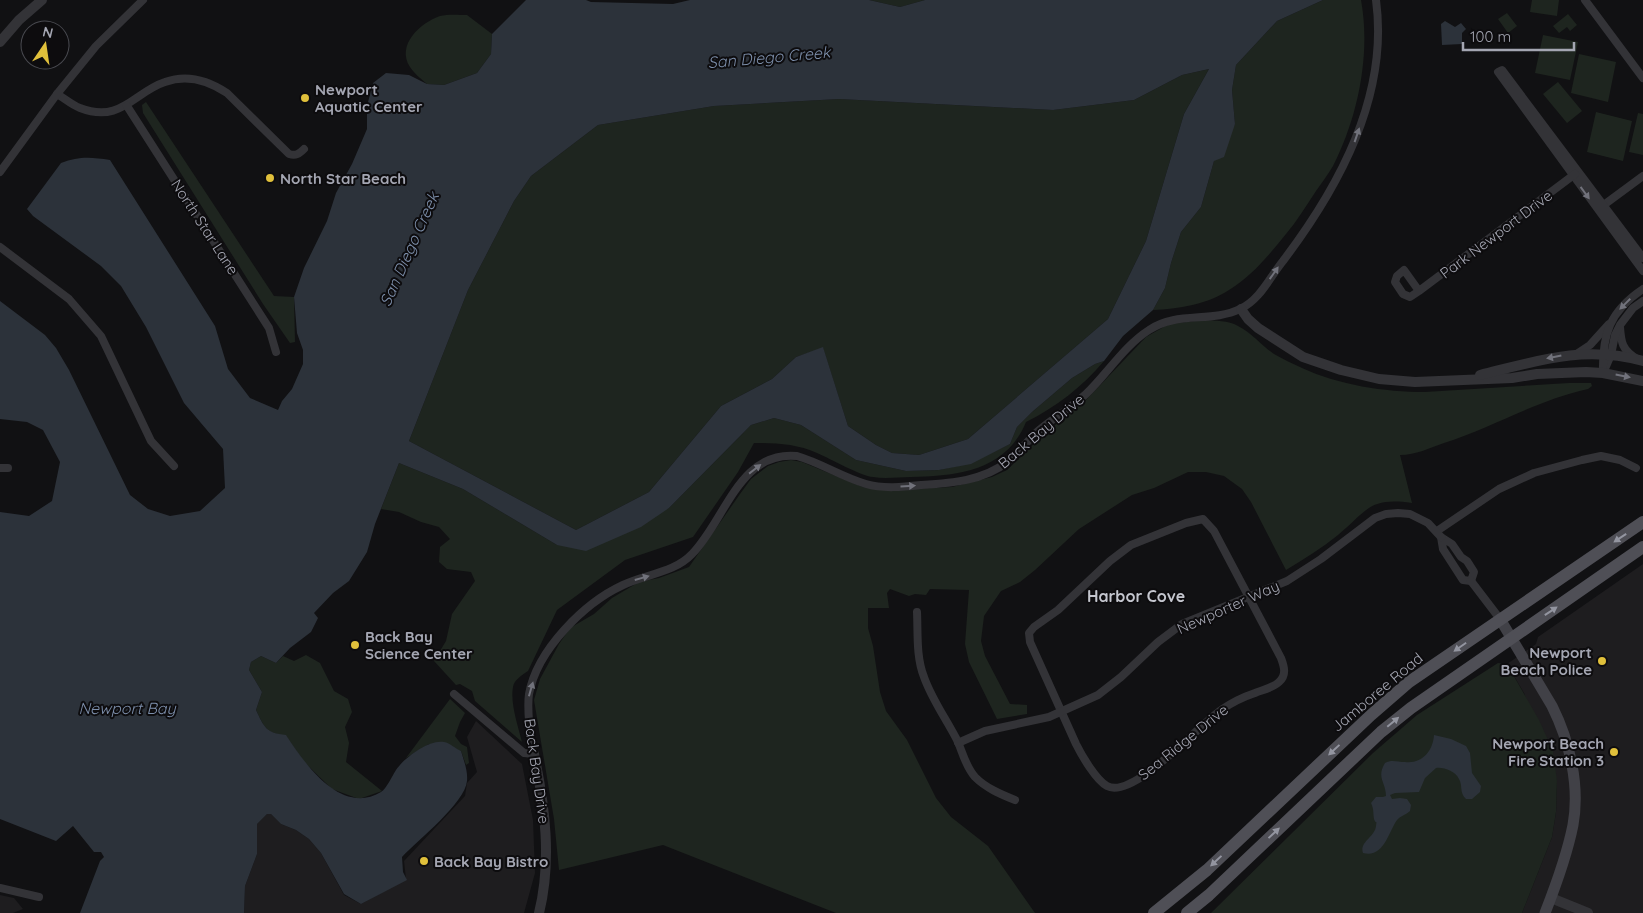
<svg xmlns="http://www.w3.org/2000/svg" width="1643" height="913" viewBox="0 0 1643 913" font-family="Quicksand,sans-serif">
<rect width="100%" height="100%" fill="#111113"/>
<g fill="#1e1d1f">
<polygon points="1643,564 1643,913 1522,913 1552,837 1556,812 1557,781 1524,693 1507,664 1536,644 1538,637"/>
<polygon points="476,721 522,764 533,820 535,873 524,913 244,913 245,886 257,854 257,824 267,814 271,814 281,824 296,830 309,839 321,853 344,895 361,904 406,879 404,861 465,796 467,783 477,772 467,737"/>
<polygon points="0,895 14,898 23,909 13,913 0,913"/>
</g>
<g fill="#1e251f">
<polygon points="869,0 925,0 900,7"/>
<path d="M1323 0H1361C1371 54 1358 117 1333 166 1328 174 1322 183 1316 191 1306 206 1297 221 1286 234 1269 255 1252 276 1229 290 1208 304 1178 309 1153 310L1165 288 1171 263 1181 232 1201 207 1214 161 1235 124 1232 90 1236 65 1277 21Z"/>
<polygon points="1532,0 1559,0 1557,16 1530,12"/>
<polygon points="1507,13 1517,26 1508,33 1498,19"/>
<polygon points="1568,14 1577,25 1570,31 1567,27 1559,33 1553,26"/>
<path d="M467 15 492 34 491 54 477 73 444 85 427 84C421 79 414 73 410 67 396 45 420 23 440 16 448 14 459 15 467 15Z"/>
<polygon points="1543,35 1578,42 1570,80 1535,73"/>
<polygon points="1579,54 1616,62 1608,102 1571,93"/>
<polygon points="1209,69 1184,114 1146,241 1108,319 968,439 919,455 892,453 876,445 848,426 823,348 796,357 772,379 721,406 649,492 576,530 409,441 468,290 514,201 531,176 598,125 714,106 839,99 1053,110 1134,100 1182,75"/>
<polygon points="1558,82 1582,111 1567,123 1543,94"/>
<polygon points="146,102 274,296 294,297 295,342 290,343 263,304 143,113 142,105"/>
<polygon points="1596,112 1632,121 1623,161 1587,152"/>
<polygon points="1638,113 1643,114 1643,155 1629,152"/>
<path d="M1204 320C1216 321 1228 320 1238 326 1252 333 1262 346 1274 354 1283 359 1293 364 1302 368 1339 385 1384 392 1425 392L1569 383H1591L1592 386 1588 389C1537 400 1494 427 1444 443 1429 448 1416 455 1400 455L1412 503C1369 497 1368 510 1338 535 1322 548 1304 559 1286 570L1251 502 1242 489 1224 476 1206 472H1188L1154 488 1132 495 1079 529 1035 570 1020 582 1001 591 984 616 981 641 985 656 1010 704 1027 705V714L997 719 969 662 965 644 969 590 930 589 926 595 915 594 909 596 890 589 887 593 889 608H868V628L873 646 880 692 886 711 907 740 936 798 951 817 988 846 1035 913H836L663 845 559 870 554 819 534 700 540 679 559 644 570 628 594 614 612 598 639 582 659 578 689 567 740 494 751 479 768 466 779 462 791 460 802 462 863 487 890 490 952 487 992 477 1007 470 1043 435 1087 399 1146 337 1169 324Z"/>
<path d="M1104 361C1082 387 1056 407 1026 422 1006 471 957 476 911 477 899 477 885 479 873 477 861 476 831 459 817 453 797 444 776 443 754 443L738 472 693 537 625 560 557 610 528 671C522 675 514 680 513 687 510 703 518 726 522 742L475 701 472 691 460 684 456 685 434 661 446 641 452 614 475 581 471 572 447 569 439 562 440 547 450 539 439 527 421 522 399 512 381 509 399 463 463 489 557 545 669 508 751 425 774 418 801 425 856 460 906 471 939 470 971 463 1010 444 1017 427 1032 412 1072 378 1095 364Z"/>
<path d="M306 655 320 663 334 691 348 699 352 712 345 727 349 743 346 762 382 791 359 799 332 789 304 762 286 736C266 733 264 727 256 710L262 692 249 670 251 662 261 656 276 663 283 656 294 661Z"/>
<polygon points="1498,663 1507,664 1539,720 1553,751 1557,781 1556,812 1552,837 1522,913 1211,913 1373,753 1417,715"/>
<polygon points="450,699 465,713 460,722 455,736 461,744 467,747 469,763 466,765 461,751 429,744 406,758"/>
</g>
<g fill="#2c323a" fill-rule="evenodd">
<path d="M526 0H586L591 2 673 4 690 0H869L900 7 925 0H1323L1277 21 1236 65 1232 90 1235 124 1224 157 1214 161 1201 207 1181 232 1171 263 1165 288 1153 310 1123 336 1104 361 1095 364 1072 378 1032 412 1017 427 1010 444 971 464 939 470 906 471 856 460 801 425 774 418 751 425 669 508 641 527 586 551 557 545 463 489 399 463 375 524 367 552 349 581 333 593 314 613 318 618 311 632 290 648 276 663 261 656 251 662 249 670 262 692 256 710C264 727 266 733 286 735 305 764 341 816 381 792 387 788 392 776 396 770 404 758 429 739 444 742 450 743 456 749 461 751 464 761 468 771 467 781 465 803 418 840 402 857L403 872 407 880 361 904 344 894 321 853 309 839 296 830 281 824 271 814H267L257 824V854L245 886 244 913H80L100 861 104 857 101 852H94L73 826 56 841 0 819V512L29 516 52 501 60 462 43 430 27 422 0 419V301L45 335 56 348 69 370 130 495 148 509 170 516 200 511 225 488 223 449 184 403 146 327 121 286 101 266 33 216 27 209 61 163C79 156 91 157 110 160L215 326 228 369 250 398 278 410 282 401 292 389 303 364V350L297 333 294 297 304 268 327 221 336 193 352 164 367 129V106L373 83 386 73 409 75 427 84 444 85 477 73 491 54 492 34ZM1209 69 1184 114 1146 241 1108 319 968 439 919 455 892 453 876 445 848 426 823 347 796 357 772 379 721 406 649 492 576 530 409 441 468 290 514 201 531 176 598 125 714 106 839 99 1053 110 1134 100 1182 75Z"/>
<polygon points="1445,21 1455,27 1461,23 1466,29 1462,33 1462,44 1442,45 1441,24"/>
<path d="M1434 735 1451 739 1466 746 1470 753 1472 773 1481 786 1480 792 1472 799H1466C1459 792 1463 786 1459 779 1455 771 1444 767 1436 768L1425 778 1419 792 1395 793 1390 795 1392 799 1400 798 1407 799 1411 805 1410 811C1406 815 1400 816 1397 820 1388 833 1384 858 1363 853 1359 842 1375 837 1376 826 1377 819 1376 825 1374 819 1373 813 1374 809 1371 803L1376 797H1383L1386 796C1386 782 1376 778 1385 763 1392 759 1397 762 1405 762 1422 764 1433 751 1434 735Z"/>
</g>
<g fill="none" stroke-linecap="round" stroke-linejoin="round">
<g stroke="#333337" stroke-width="8">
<polyline points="1585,0 1643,78"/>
<path d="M57 94C64 98 72 105 80 108 121 124 134 92 165 82 187 74 209 81 227 93L289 154C296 156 299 154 304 149"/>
<polyline points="127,106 269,328 276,352"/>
<polyline points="0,172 57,94 96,46 143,0"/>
<polyline points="1601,207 1643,176"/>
<polyline points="0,247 69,299 101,336 151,441 174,466"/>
<polyline points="1643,258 1502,70 1498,72 1643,271"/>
<polyline points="1419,291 1404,270 1397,276 1395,282 1403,294 1410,297 1419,291 1575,174"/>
<path d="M1620 327C1621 342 1622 350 1637 359"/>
<polyline points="1575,355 1590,345 1609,324"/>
<polyline points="1604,371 1611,355 1615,335 1620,325 1633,308 1643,301"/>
<path d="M1603 373C1602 334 1610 311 1643 289"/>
<polyline points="0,468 8,468"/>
<path d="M1203 519 1214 531 1281 658C1284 666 1287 675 1279 682 1273 688 1262 690 1255 693 1243 697 1231 703 1221 710 1200 724 1133 800 1107 786 1096 780 1082 756 1076 744L1030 642 1029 633 1034 627 1058 610 1110 561 1131 545 1186 523Z"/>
<polyline points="1437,531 1499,489 1534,473 1582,460 1601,456 1620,460 1636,468"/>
<polygon points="1441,537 1452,544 1461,557 1467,561 1474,572 1471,581 1463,580 1443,549"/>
<polyline points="1471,581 1500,619"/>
<path d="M917 612C918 633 916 657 924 677 932 700 947 720 958 742 963 754 966 767 975 777 986 788 1000 794 1015 800"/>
<path d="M454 694 524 753 534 754C530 740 527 708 529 694 537 650 584 603 623 585 646 574 674 573 692 554 725 521 739 450 797 456 821 463 842 477 866 484 883 489 903 487 921 485 951 483 983 481 1007 462 1019 453 1027 441 1038 431 1053 418 1071 408 1086 394 1107 374 1124 346 1149 330 1177 311 1211 323 1240 309 1260 300 1270 277 1283 261 1339 187 1389 96 1376 0"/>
<polyline points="958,743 985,731 1049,717 1098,695 1121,677 1158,642 1182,624 1287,581 1321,559 1375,518 1386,514 1398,513 1410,514 1428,523 1441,537"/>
<polyline points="0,888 39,897"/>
</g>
<g stroke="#333337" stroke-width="10">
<polyline points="0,42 19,20 42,0"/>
<polyline points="1241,309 1248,319 1258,328 1303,357 1341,370 1379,379 1415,382 1512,378 1537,374 1586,372 1603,373 1643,381"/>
<path d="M1480 375C1537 361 1583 345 1643 361"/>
<path d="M534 754C545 807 552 860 539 913"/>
<polyline points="1551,898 1588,913"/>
</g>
<path stroke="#414147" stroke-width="11" d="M1500 619 1552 706C1570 742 1580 786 1573 825 1567 855 1556 885 1545 913"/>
<g stroke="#4f4f56" stroke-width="12">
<polyline points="1154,913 1207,870 1371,715 1409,682 1643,522"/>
<polyline points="1187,913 1209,895 1381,732 1411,708 1643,547"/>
</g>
</g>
<defs><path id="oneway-solid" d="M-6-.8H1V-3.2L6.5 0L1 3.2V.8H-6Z" transform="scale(1.25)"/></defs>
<g fill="#71727b">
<use href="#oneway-solid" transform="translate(1357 135) rotate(-71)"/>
<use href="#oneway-solid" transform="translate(1585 193) rotate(54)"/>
<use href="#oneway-solid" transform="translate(1274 273) rotate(-55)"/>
<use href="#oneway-solid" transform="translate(1625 304) rotate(135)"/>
<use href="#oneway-solid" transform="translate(1554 357) rotate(169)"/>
<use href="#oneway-solid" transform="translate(1623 376) rotate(11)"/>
<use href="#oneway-solid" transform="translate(755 469) rotate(-38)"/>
<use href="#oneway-solid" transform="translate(908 486) rotate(-3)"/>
<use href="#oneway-solid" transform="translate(642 578) rotate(-16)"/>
<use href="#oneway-solid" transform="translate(531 689) rotate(-74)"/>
</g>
<g fill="#9395a0">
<use href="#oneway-solid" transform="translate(1620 538) rotate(146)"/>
<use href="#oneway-solid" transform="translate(1551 611) rotate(-34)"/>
<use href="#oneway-solid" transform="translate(1460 647) rotate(145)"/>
<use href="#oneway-solid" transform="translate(1393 722) rotate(-40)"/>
<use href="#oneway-solid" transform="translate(1334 750) rotate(137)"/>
<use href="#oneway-solid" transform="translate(1274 833) rotate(-43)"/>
<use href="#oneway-solid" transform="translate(1216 861) rotate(137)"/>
</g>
<g fill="#e0c03b" stroke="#0d0c0e" stroke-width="2">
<circle cx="305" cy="98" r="5"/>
<circle cx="270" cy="178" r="5"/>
<circle cx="355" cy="645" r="5"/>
<circle cx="1602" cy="661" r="5"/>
<circle cx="1614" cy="752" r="5"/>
<circle cx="424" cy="861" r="5"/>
</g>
<g text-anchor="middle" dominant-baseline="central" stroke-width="4" stroke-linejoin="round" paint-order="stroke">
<g font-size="15" font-weight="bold" fill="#a4a6b2" stroke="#0d0c0e" text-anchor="start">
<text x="315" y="89">Newport<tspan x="315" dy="17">Aquatic Center</tspan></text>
<text x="280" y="178">North Star Beach</text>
<text x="365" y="636">Back Bay<tspan x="365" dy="17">Science Center</tspan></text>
<text x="1592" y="652" text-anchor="end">Newport<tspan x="1592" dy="17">Beach Police</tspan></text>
<text x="1604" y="743" text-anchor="end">Newport Beach<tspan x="1604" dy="17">Fire Station 3</tspan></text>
<text x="434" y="861">Back Bay Bistro</text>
</g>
<g font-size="15" fill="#a4a6b2" stroke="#0d0c0e">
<text transform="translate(205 227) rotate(57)">North Star Lane</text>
<text transform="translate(1496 234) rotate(-37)">Park Newport Drive</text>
<text transform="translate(1041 431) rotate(-40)">Back Bay Drive</text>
<text transform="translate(1228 607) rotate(-24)">Newporter Way</text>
<text transform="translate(1377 692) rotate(-40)">Jamboree Road</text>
<text transform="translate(1183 742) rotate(-39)">Sea Ridge Drive</text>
<text transform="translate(537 771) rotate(82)">Back Bay Drive</text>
</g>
<g font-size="16" font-style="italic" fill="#7d8fab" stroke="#0d0c0e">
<text transform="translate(769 57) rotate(-5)">San Diego Creek</text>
<text transform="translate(409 249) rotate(-66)">San Diego Creek</text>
<text x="127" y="708">Newport Bay</text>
</g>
<g font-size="16" font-weight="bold" fill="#c4c6ce" stroke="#0d0c0e">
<text x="1136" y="596">Harbor Cove</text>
</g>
</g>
<g transform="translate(45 45) rotate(13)"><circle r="24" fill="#0d0c0e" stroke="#494a50"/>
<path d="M0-4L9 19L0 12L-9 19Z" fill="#e0c03b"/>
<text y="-8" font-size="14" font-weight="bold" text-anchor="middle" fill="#a4a6b2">N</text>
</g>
<path d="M1463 42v8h111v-8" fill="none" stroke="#a4a6b2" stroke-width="2.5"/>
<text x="1470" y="42" font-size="15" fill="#a4a6b2" stroke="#0d0c0e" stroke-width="4" paint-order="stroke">100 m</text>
</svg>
